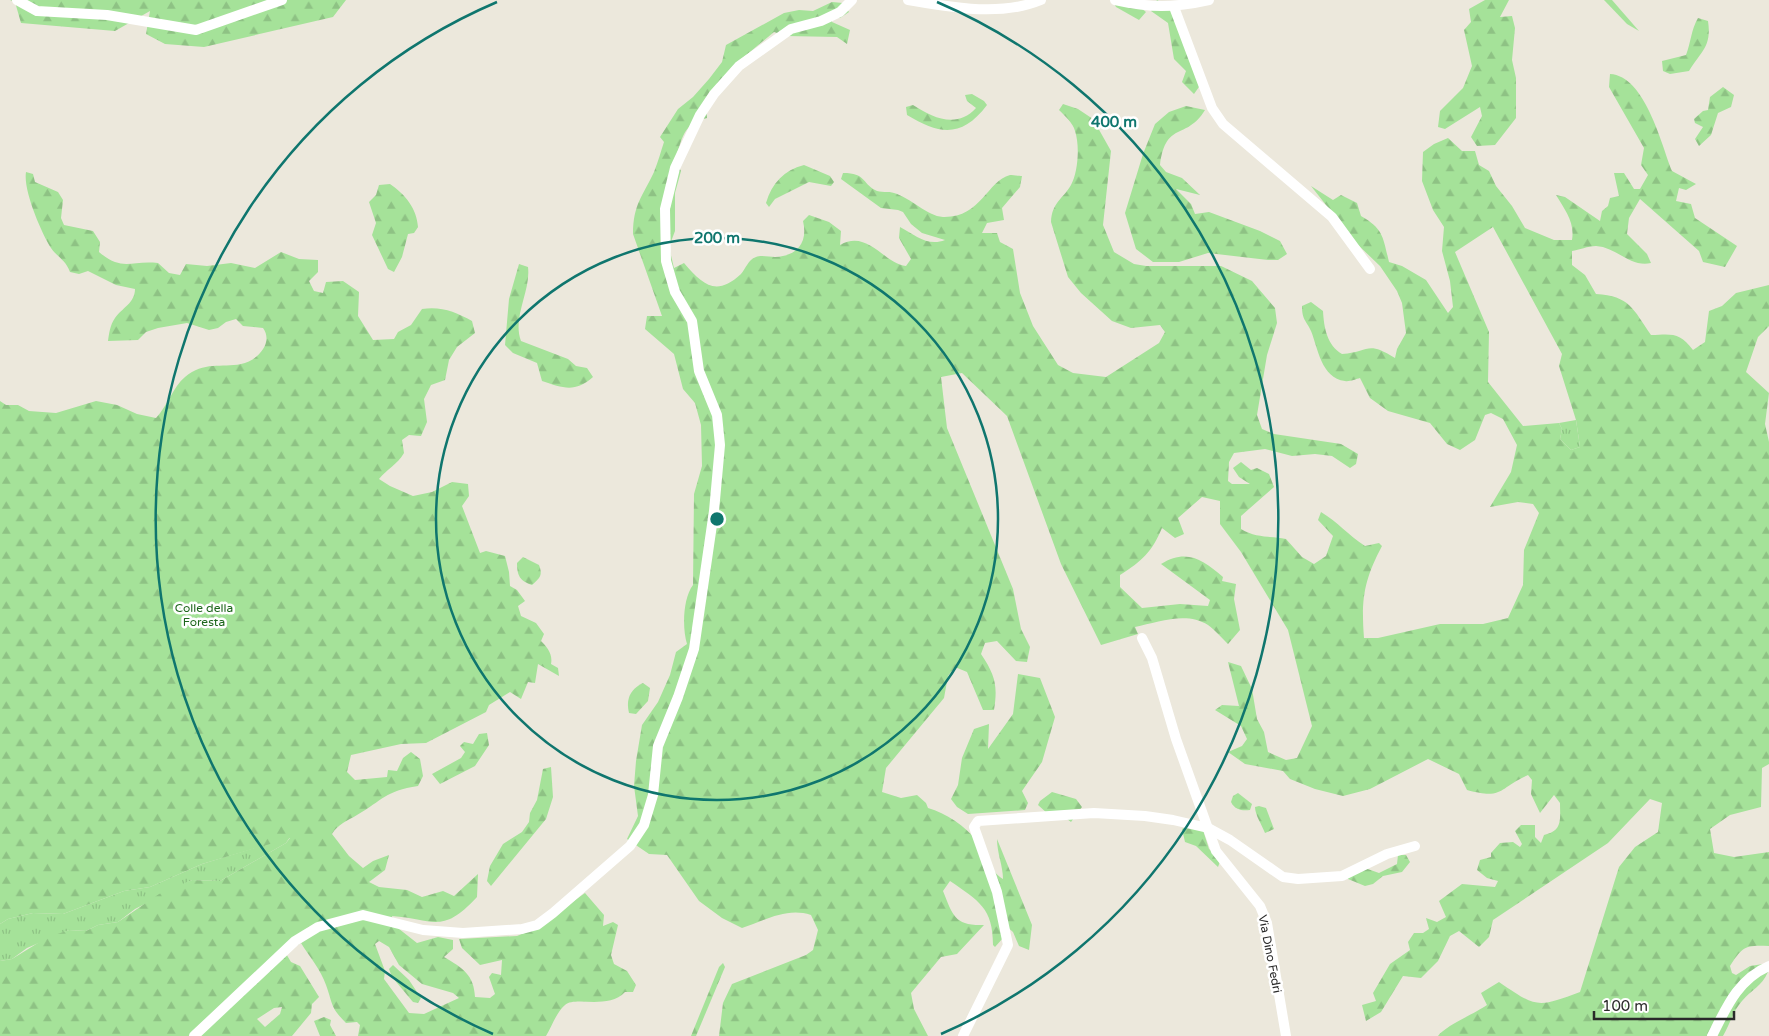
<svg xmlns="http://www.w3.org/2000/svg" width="1769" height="1036" viewBox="0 0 1769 1036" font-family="'Varela Round',sans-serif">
<defs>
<pattern id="grass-tufts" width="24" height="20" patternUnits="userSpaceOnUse" patternTransform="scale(1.25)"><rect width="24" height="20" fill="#a5e299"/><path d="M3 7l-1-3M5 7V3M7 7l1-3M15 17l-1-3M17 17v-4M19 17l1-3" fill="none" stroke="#8ec284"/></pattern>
<pattern id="forest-firs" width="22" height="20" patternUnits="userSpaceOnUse" patternTransform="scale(1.25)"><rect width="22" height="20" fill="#a5e299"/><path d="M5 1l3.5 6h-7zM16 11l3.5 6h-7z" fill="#8ec284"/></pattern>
</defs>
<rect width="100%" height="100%" fill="#ece8dc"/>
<g fill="url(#grass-tufts)">
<polygon points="1576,420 1580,447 1571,450 1560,439 1562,429 1559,423"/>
<polygon points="290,837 286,843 220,881 192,880 135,909 118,922 98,925 86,931 69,930 27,948 12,959 0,961 0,924 8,919 33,913 63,914 124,891 150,887 202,864"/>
</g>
<g fill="url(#forest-firs)" fill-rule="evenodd">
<polygon points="10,0 346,0 333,17 204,47 165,44 146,34 150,11 115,31 21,23 15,2"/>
<polygon points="1112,0 1132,1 1146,12 1139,20 1116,7"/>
<polygon points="1157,0 1171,8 1201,84 1194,94 1182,82 1186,71 1174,59 1168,23 1151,11"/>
<polygon points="1485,0 1509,0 1500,17 1512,16 1515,28 1512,60 1516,78 1516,118 1495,145 1477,146 1471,137 1482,116 1480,107 1445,129 1438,127 1440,111 1463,88 1472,66 1464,30 1471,22 1469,9"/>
<polygon points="1604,0 1612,0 1639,31 1627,24"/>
<path d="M832 2 843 3 849 12 840 18H832V22L850 30 847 44 837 37 786 36 774 32 732 67 706 104 707 118C682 125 683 137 675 160L681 171 675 193V231L669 247 674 268 684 263C703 285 716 297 741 274 746 268 748 260 756 257 761 255 770 257 775 257 798 256 808 242 803 221L809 215 829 222 841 231 840 245C868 229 884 264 906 266L911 259 899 238 900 227C915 235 928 247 945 240L922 233 911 224 903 212 898 210 881 208 841 179 843 173C866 173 862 183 875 190 880 193 889 191 894 193 911 198 927 216 943 217 981 218 987 181 1010 175 1013 175 1019 176 1022 176L1020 187 1002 208 1004 220 987 223 982 233H997L1000 242 1013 249 1020 293 1033 326 1058 365 1073 373 1106 377 1159 343 1165 332 1160 325 1131 328 1112 321 1081 293 1068 277 1051 222C1052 202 1063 199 1071 185 1078 172 1080 146 1075 131 1073 123 1065 116 1059 110L1063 104 1078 109 1093 119 1111 151 1103 225 1114 252 1134 264 1146 266H1221L1252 281 1275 308 1277 323 1267 355 1257 415 1262 429 1274 434 1341 444 1358 454 1356 464 1350 468 1332 456 1315 454 1292 456 1265 449 1234 453 1229 462 1228 481 1232 484H1250L1239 477 1233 468 1241 462 1251 470 1257 468 1269 474 1274 487 1241 516V529C1256 538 1269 536 1286 539L1302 557 1314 564 1326 556 1333 536 1318 520 1321 512C1338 522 1348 535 1365 546L1379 543 1382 546C1364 580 1361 599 1364 638H1378L1440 624H1483L1508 618 1523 585 1524 550 1539 513 1533 504 1518 502 1490 507 1511 472 1517 445 1503 419 1491 413 1485 415 1475 440 1460 450 1447 444 1430 423 1388 411 1370 398 1360 378C1356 379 1349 382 1345 381 1321 378 1318 348 1311 331 1306 320 1302 320 1302 306L1311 302 1323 311C1324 328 1327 345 1342 354 1370 352 1366 340 1395 358L1397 349 1406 333 1402 303 1397 291 1380 266 1356 243 1311 186 1333 200 1341 195 1357 203 1361 216C1384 229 1383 238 1389 262L1402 266 1426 280 1448 313 1453 307 1450 281 1442 251 1444 227 1433 210 1422 181 1423 152 1434 144 1448 138 1462 151H1475L1479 165 1489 171 1496 186 1512 206 1525 228 1554 240H1572C1575 222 1565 210 1556 195L1565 197 1600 221 1602 211 1608 206 1610 198 1619 196 1614 173H1624L1634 189H1640L1648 175 1641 165 1644 148 1609 87 1610 74C1645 76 1661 143 1672 171L1696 184 1686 190 1679 188 1676 201 1691 204 1695 218 1737 246 1725 267 1703 262 1699 251 1640 199 1629 218 1627 234 1647 254 1651 263C1631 268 1616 247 1596 246 1588 246 1579 250 1572 251V265L1585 275 1596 294C1630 296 1633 309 1651 335 1672 334 1680 332 1693 350L1705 342 1709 311 1722 306 1736 293 1769 285V326L1758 337 1746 372 1769 393 1765 424 1769 442V764L1762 768 1761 807 1730 815 1710 829 1714 853 1734 857 1769 852V946C1745 945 1743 946 1730 966L1732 973 1736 975 1750 966 1763 964 1768 972C1762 986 1751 990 1742 1001 1733 1011 1730 1024 1723 1036H1438C1445 1026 1474 1014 1487 1005L1481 993 1499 982C1537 1008 1537 1008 1580 992L1619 867 1635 847 1658 832 1662 803 1650 799 1608 843 1493 920 1489 937 1479 947 1459 931 1450 936 1438 961 1421 978 1403 976 1381 1012 1366 1021 1362 1005 1376 1001 1373 993 1390 964 1410 950 1408 942 1414 933H1423L1429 929 1426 918 1437 922 1446 917 1439 901 1462 884 1495 887 1498 881 1487 878 1477 870 1480 860 1491 857V853L1500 843 1513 842 1520 847 1522 844 1515 831 1521 825H1535V837L1541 843 1544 835C1563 831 1560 819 1560 803L1554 795 1540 813 1531 794 1532 780 1528 775C1498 788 1504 800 1467 790L1459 774 1428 759 1370 789 1343 796 1315 789 1290 779 1283 771 1245 764 1228 752 1242 746 1247 739 1241 726 1215 710 1222 705 1239 706 1228 662 1241 666 1252 689 1257 719 1264 732 1268 752 1286 760 1297 758 1312 726 1288 630 1241 552 1220 524V501L1202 497 1178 518 1184 534 1175 538 1162 528C1152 552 1142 561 1120 575V587L1142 608 1180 604 1208 606 1210 600 1161 564C1187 548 1203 560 1223 577L1222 581 1236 584 1234 599 1240 630 1228 644C1222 638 1215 630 1208 625 1187 611 1158 622 1135 627L1138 634 1101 645 1061 564 1007 416 962 373 941 377 947 428 1013 589 1021 629 1030 647 1027 662 1016 661 997 641 985 643 981 654C995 675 998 685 994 710H983L967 672 955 667 948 676 944 698 886 768 882 792 901 798 917 795 926 803 928 808C946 813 965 826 977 841 987 854 988 870 1003 879 1003 866 997 853 997 839L1032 925 1029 950 1019 946 1013 932 1005 925 1003 938 995 947 993 945C993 908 979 901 950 881L943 891C953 916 955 926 984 925L957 954 941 957 911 993 914 1009 928 1036H719L723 1003 732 984 806 955 813 950 818 930 811 915C787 907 766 920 742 928L722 918 699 901 667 855 649 854 627 839 638 816 634 786 636 761 642 725 658 702 670 675 676 652 687 644C682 628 683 598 693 585L694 494 702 466 701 425 695 403 683 389 674 354 645 329 647 316H662L633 234C633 204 643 196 654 172 658 162 661 151 664 142L660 137 678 109 693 97 709 79 722 62 726 45 784 13 799 10 813 11ZM1493 227 1562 354 1559 366 1576 420 1580 447 1571 450 1560 439 1562 429 1559 423 1523 426 1488 382 1489 332 1455 252Z"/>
<path d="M1698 18 1708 21C1712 47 1701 51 1689 71L1670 74 1663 71 1662 61 1686 55C1691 42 1691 30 1698 18Z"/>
<polygon points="1723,87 1734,95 1731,107 1718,113 1711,135 1699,146 1695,139 1703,127 1695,123 1694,119 1703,111 1708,110 1710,97"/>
<path d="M972 94 984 101 987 105C962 138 940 135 907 115L906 107 913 105C933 118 957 129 976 108L967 101 965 95Z"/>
<path d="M1186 106 1205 110C1186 141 1166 120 1160 165L1166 172 1182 178 1200 195 1176 189 1191 204 1195 214 1209 212 1260 231 1280 241 1287 254 1278 260H1268L1208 253 1179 262H1153L1136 249 1125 213 1143 154 1155 124 1169 112Z"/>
<path d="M804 165 830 176 834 182 831 186 809 182 775 199 769 207 766 203C772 183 784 170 804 165Z"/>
<path d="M26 172 33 174 35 182 58 192 63 200 61 218 64 225 93 231 100 242 99 252C123 272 130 260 158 263L169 273 180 275 186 264 207 266 231 263 255 268 281 252 299 259 318 260V272L309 281 314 291 323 293 326 282 343 281 359 292 358 316 373 340 394 339 398 332 411 325 422 309C441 306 456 312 472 321L475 333 457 347 449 360 445 380 431 385 424 399 427 422 421 436 409 435 402 440 404 453C397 465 387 469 379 479L390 486 413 496 432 492 452 482 468 484 469 496 462 506 480 553 486 551 505 556 509 572 510 586 517 590 525 601 518 606 521 616 536 623 544 634 541 641C547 647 553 654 551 664L558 668 559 676 538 664 535 683 528 682 521 699 510 692 489 705 486 712 426 743 401 744 351 755 347 772 355 780 387 777 388 770 397 771 403 758 411 752 420 759 423 776 418 786C385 791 383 800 357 815 347 821 338 824 332 834L349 856 363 868 373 861 389 855 385 870 369 882 379 887 407 890 422 897 443 891 454 896 478 874 477 897C442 935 434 919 392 916L394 925 417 943 438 937 453 940V949L444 957C463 968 474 975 475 997L490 998 495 994 489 977 492 973 501 975 502 960 480 965 462 948 459 939 517 936 536 928 585 893 604 915 603 926 613 922 618 925 611 955 614 964 627 971 636 985 633 992H625C608 1010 575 996 565 1005 556 1013 552 1026 546 1036H358L360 1025 357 1022 346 1023C330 1007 333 1004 326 985 321 970 309 956 301 943L285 952 291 962 300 966 319 997 312 1004 311 1013 292 1036H0V961L12 959 46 938 69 930 86 931 98 925 118 922 159 894 192 880 220 881 286 843 290 838 202 864 150 887 124 891 63 914 33 913 8 919 0 924V401L6 405H18L29 411 56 413 96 401 117 405 137 414 156 418C168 405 173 387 185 377 204 361 221 368 241 364 257 361 274 343 263 328L243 326 236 319 226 322 218 328 209 330 187 323 158 328 146 332 138 340 108 341C109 334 110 325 115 318 122 308 135 303 135 289L116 285 88 271 79 274 70 272C65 259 58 258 51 248 41 232 23 190 26 172ZM379 941 389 947 399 965 422 984 453 993 459 998 424 1014 409 1013 384 979 385 971 375 944ZM282 1007 280 1014 265 1027 257 1019 274 1008Z"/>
<path d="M390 184C405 194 417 209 418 227L414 233 408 234 402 257 394 272 388 269 372 235 376 223 369 202 376 195 379 185Z"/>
<path d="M519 264 528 267C531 291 512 317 521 341L568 359 576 366 587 368 593 377C575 393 563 388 542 381L537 363 513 353 505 345 509 299Z"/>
<path d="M523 557 539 565C543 575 540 578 532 585 520 581 517 576 517 563Z"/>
<polygon points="1018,674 1040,678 1055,717 1042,762 1022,791 1028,803 1025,810 968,814 957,807 951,799 958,785 962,758 974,729 989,724 988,749 1013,714"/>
<path d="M643 683 650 688 648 701 636 714 629 713C626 700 629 690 643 683Z"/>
<polygon points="487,733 489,745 475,766 440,784 432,774 461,758 465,752 460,746 464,742 473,744 479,734"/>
<polygon points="551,767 553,797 546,819 491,886 487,881 490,866 503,844 522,832 529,822 530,813 537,800 543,769"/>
<polygon points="1052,792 1076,799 1082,807 1071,822 1057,811 1048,814 1038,805 1040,801"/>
<path d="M1238 793 1252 804 1250 810C1242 811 1235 810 1231 802L1233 796Z"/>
<path d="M1259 806 1266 808 1274 829 1265 833C1262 825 1255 815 1255 807Z"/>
<polygon points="1191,824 1202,827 1209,849 1221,859 1218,867 1196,846 1185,842 1182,829"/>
<polygon points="1398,855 1406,855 1410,862 1402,872 1383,876 1373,884 1365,886 1348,879 1347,876 1362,867 1379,873 1397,864"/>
<polygon points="723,963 725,967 696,1036 691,1036 719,967"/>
<polygon points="393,965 409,980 421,998 418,1003 413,1002 392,977 389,969"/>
<polygon points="324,1017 331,1020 330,1025 336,1036 320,1036 314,1021"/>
</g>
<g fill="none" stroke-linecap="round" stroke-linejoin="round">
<g stroke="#fff" stroke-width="10">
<polyline points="17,0 37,11 107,15 196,30 282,0"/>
<path d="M908 0C950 7 1000 17 1041 0"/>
<path d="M1115 0C1151 8 1173 8 1209 0"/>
<polyline points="1174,7 1212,108 1223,124 1332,217 1370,269"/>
<polyline points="1142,638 1152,658 1176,739 1216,851 1260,906 1267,923 1286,1036"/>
<polyline points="194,1036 295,941 318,927 363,915 423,930 463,933 522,929 537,925 553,913 630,846 644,825 653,795 658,746 678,697 694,649 714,511 720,445 717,415 699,371 692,321 675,292 666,261 665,209 675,168 700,115 714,94 739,66 791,29 821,21 840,12 852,0"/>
<polyline points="963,1036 1008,945 997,892 974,827 978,821 1094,813 1145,816 1173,820 1208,828 1230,840 1283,877 1298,879 1342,876 1387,854 1415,846"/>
<path d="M1712 1036C1726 1008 1738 979 1769 966"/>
</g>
</g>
<g fill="none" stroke="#0f766e" stroke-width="2.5">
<circle cx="717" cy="519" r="281"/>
<path d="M493 1034A562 562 0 0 1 497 2M937 2A562 562 0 0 1 941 1034"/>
</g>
<g text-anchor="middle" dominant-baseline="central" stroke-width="5" stroke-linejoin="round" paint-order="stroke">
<g font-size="12" fill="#1d661b" stroke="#fff">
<text x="204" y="608">Colle della<tspan x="204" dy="14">Foresta</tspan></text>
</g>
<g font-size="12" fill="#2a2a2a" stroke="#fff">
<text transform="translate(1270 954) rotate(79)">Via Dino Fedri</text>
</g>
</g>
<circle cx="717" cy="519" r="8" fill="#0f766e" stroke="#fff" stroke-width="2.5"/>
<g font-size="15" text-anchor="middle" font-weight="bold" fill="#0f766e" stroke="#fff" stroke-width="5" stroke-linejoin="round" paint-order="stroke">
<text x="1114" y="127">400 m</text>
<text x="717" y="243">200 m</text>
</g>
<path d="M1594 1011v8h140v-8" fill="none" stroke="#2a2a2a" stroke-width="2.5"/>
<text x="1602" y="1011" font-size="15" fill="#2a2a2a" stroke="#ffffff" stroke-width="4" paint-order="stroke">100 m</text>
</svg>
